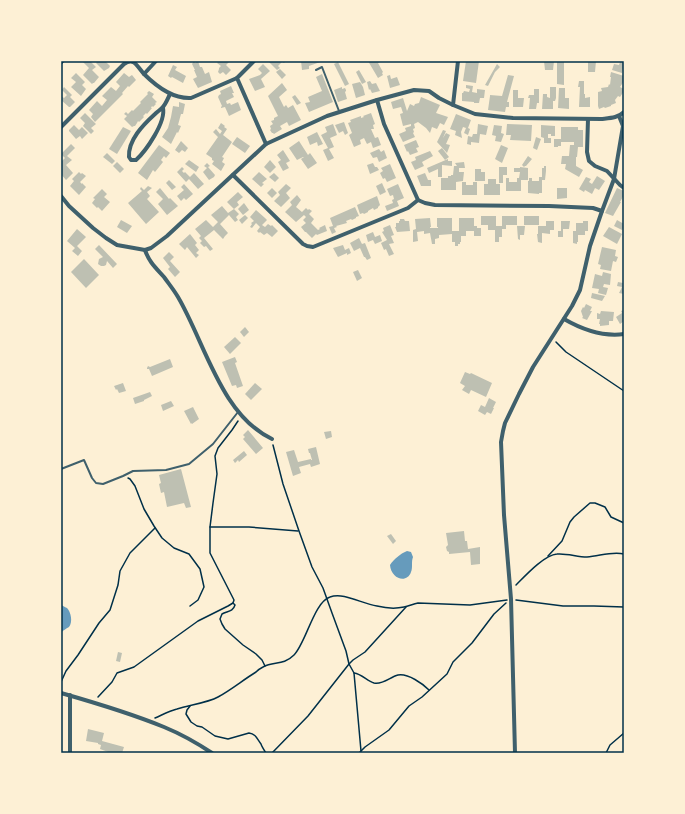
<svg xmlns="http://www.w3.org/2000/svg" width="685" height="814" viewBox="0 0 685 814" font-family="'DejaVu Sans',sans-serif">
<rect width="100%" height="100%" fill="#fdf0d5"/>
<g fill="#669bbc">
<path d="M407 551 411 552 413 557C411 562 413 567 411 572 407 584 391 579 390 565 394 559 400 554 407 551Z"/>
<path d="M61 605C62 605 66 608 67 608 71 612 73 622 69 627 66 629 63 630 61 633Z"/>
</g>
<g fill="#bec0b2">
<polygon points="82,61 90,61 96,67 92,70 99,77 94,83 93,83 92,84 83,75 89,68"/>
<polygon points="98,61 105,61 110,66 109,68 104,71 96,63"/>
<polygon points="194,61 195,63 198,61 200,67 202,67 205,74 209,72 212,82 198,88 193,79 197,77 194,70 195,70 192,64"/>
<polygon points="219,61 227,61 229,62 226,65 231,70 226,75 223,72 220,74 218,72 219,69 219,68 221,66 217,63"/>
<polygon points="268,61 286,61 284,63 282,62 278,66 280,68 277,70"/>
<polygon points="301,61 323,61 309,66 309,69 302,70"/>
<polygon points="368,61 379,61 380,62 378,63 383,72 382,73 383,75 378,78"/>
<polygon points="466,61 479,61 476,83 463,81"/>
<polygon points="544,61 554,61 553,70 545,70"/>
<polygon points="588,61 596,61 595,72 588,72"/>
<polygon points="338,62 349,84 345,86 334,64"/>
<polygon points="557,62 564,62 564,85 557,84"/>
<polygon points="620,62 624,63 624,68 623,68 622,73 612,70 614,64 619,65"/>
<polygon points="263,64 270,71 261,79 265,87 255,91 249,79 260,75 262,73 258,69"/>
<polygon points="497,64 500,67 495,72 488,86 485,85"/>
<polygon points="173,65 177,67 175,70 186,76 183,83 172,77 171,78 168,76"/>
<polygon points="280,69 286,75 282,79 276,72"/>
<polygon points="359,70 366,82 362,84 356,72"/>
<polygon points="611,72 624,76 624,81 620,87 624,89 624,91 620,97 618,96 615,100 616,103 611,105 611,106 605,108 604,107 599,109 598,106 598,92 602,91 601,88 608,87 609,84 610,85 611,77 610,77"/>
<polygon points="76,73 85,82 82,85 86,89 81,96 71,87 76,82 71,78"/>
<polygon points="124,73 129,77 132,75 136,80 129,87 128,86 122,93 123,94 95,122 91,117 93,114 89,110 97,101 102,106 107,100 102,96 111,87 116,91 120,86 116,82"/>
<polygon points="322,74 333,102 309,112 305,103 310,102 308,97 322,91 316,77"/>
<polygon points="390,75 391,79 397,77 400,85 390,88 387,76"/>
<polygon points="508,75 514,76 507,102 509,102 509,107 506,107 505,112 488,110 490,96 490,95 502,96"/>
<polygon points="370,81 372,84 376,83 380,91 372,93 370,89 369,90 367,82"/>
<polygon points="579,81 584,81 584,94 585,94 585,98 590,97 590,107 579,107 580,87 578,87"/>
<polygon points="360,82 363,87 365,95 356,98 352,84"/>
<polygon points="282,83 287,90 279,97 284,107 286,105 288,108 293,105 301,120 289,126 287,122 280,126 282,129 274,134 273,133 272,133 270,130 271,129 270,126 273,124 271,121 274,120 274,118 278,116 268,96"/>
<polygon points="466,85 473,86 472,92 477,93 477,89 485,90 484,98 480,98 479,103 474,103 474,102 462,101 462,93 463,93 464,91 469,92 470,89 466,88"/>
<polygon points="231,86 234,93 232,93 234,97 226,101 227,104 230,103 231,105 238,102 241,110 229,116 225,107 221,108 221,107 222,106 218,97 219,95 221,94 220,91"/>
<polygon points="64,87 72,95 70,97 75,102 70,107 69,107 61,100 61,96 64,98 67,95 62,90"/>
<polygon points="342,87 342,89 345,88 346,90 346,91 345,92 347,99 338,102 334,90"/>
<polygon points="550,87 556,87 556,98 555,101 553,101 553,109 542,109 543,94 547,94 547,97 550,98"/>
<polygon points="559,88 565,88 565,98 569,98 569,109 558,108"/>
<polygon points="534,89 539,89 539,103 537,103 536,109 529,109 530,98 528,98 529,95 534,95"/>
<polygon points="513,90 518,90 518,98 524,98 523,107 513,107"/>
<polygon points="149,91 154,94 152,97 157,102 155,103 156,104 153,107 152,106 151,108 152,108 147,114 146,113 143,116 144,117 139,122 138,121 137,123 135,126 134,126 132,127 124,119 127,116 124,114 126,112 128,114 132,110 133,111 141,103 140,102 148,94 147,93"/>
<polygon points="295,95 301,103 297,105 292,97"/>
<polygon points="421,97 440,105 436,113 448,117 444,125 440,123 437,129 432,127 430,133 426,128 418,122 414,124 415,128 413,129 414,132 413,133 415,137 403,142 399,134 406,131 405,128 411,126 411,124 403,126 400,114 403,113 401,107 393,109 391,102 403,98 407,111 410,104 414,106 415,104 419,103"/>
<polygon points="179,102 185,104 183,114 181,114 178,125 181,126 178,133 177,132 171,144 162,137 168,128 171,117 173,106 179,107"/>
<polygon points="85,113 96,124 91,128 94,131 91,134 83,126 85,123 80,118"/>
<polygon points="371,113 375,124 373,125 374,129 371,129 375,138 378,137 381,145 373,148 371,142 367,144 364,138 360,140 361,144 354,147 349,135 352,133 348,123 351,122 350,120 361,116 361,118 364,117 363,116"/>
<polygon points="456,114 471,120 468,128 470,129 468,135 464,133 466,128 463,127 461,132 462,138 455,135 456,131 450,129"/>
<polygon points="344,122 348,133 345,135 343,131 339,133 335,125"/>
<polygon points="221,123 225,126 224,127 227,129 223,135 232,142 222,157 224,158 222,162 225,164 221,171 212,164 214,161 212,160 212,158 206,154 218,137 213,132 216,129 220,134 222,131 218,128"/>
<polygon points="333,124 337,135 330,138 334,147 329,149 334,158 328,161 323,150 328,148 321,135 327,132 325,127"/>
<polygon points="478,124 488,126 486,135 480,134 479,143 471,142 471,145 467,144 468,136 472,137 473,134 477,134"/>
<polygon points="507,124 532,125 531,141 510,140 511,135 506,135"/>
<polygon points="74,125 79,130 82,127 88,133 82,139 80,136 76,139 69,131 69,130"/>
<polygon points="494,125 502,126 501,133 504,134 501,142 495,141 496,136 492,135"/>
<polygon points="541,125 555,126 555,136 551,136 551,134 548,134 548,138 551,138 551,143 544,143 544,138 541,137"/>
<polygon points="123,127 131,131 117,154 109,149"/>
<polygon points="561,127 578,127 578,130 583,130 583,147 578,147 577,157 576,157 576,166 583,170 579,177 565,169 566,164 561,164 562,156 569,156 570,145 574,145 574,142 561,142 561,146 558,146 558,147 554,147 554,139 561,139"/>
<polygon points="443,130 446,131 443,138 446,133 450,135 446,144 450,145 447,153 437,142"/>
<polygon points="317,132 323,144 318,146 317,142 310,145 307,137"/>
<polygon points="237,137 250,146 245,153 232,144"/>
<polygon points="536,137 541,139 537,150 533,148"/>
<polygon points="416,140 419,147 416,148 418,152 410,155 408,151 407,152 404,145"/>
<polygon points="181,141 188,148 185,152 182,150 179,153 175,150"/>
<polygon points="299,141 308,155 310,153 317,163 308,169 301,159 304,157 303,157 297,160 289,148"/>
<polygon points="71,144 75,148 67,156 72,160 66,165 73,173 66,180 61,174 61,162 65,158 62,155 61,157 61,154"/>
<polygon points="159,145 170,153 166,158 164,156 161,160 163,162 155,172 153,170 147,180 138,173"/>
<polygon points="501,145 508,148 502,163 495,159"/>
<polygon points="442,148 449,157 445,160 438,151"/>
<polygon points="379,149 381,152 384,150 387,158 379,162 377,157 373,158 370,153"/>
<polygon points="283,150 290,161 286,163 289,168 283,171 278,162 281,160 277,155"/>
<polygon points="430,151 433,156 422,162 424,166 415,170 411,162 416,160 415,157"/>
<polygon points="107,153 115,161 112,164 103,157"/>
<polygon points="528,156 532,159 526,166 525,166 524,167 522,165"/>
<polygon points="448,159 448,161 452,161 452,166 442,165 442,177 438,177 438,169 429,173 427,168"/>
<polygon points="189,160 199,167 196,172 185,164"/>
<polygon points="270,160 276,167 270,173 264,167"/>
<polygon points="117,162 124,169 120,173 113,166"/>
<polygon points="464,162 465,168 459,168 459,172 464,172 463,181 456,182 456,190 441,190 441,178 448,178 448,176 451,176 451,175 453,175 454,166 457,166 455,163"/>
<polygon points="207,163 210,166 208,167 215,175 214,177 209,180 203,172 207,168 204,166"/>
<polygon points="373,163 375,167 377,167 379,170 370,174 367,165"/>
<polygon points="390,164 396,178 387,182 385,178 383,179 380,173 383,171 381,168"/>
<polygon points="544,166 546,166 546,171 545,180 542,180 542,193 539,193 539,194 528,193 528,181 529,181 529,178 532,178 532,181 539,181 539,177 542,177 542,168 544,168"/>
<polygon points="182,167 184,169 182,171 184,173 185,172 190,177 194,173 204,184 198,189 189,179 186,182 177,172"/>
<polygon points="499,167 507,167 507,175 503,175 503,183 499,183"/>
<polygon points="520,167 528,168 528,180 521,180 521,191 506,191 506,178 509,178 509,182 517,182 517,178 519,178 520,172 514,172 514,168 520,168"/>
<polygon points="475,169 481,169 481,172 485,172 485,181 475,181"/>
<polygon points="79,172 81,174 82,173 86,176 80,182 82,184 82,183 86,187 79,195 70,186 74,181 72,179"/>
<polygon points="259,172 267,179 262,183 264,184 261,187 252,179"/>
<polygon points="274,173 279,178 275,182 269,177"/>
<polygon points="425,173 428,180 431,180 431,186 421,186 417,176"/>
<polygon points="597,176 605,181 599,190 595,188 592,194 585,190 584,192 579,189 586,177 591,179 589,182 592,184"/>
<polygon points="488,179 496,179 496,184 500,184 500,195 484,195 484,184 488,184"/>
<polygon points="169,180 176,187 172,190 166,183"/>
<polygon points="462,182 466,182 466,185 473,185 473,182 477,182 477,195 462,195"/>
<polygon points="382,183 386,192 380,195 376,186"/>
<polygon points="184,184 193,194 186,200 184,198 181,201 177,196 184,190 181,187"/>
<polygon points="286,184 291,188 286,193 290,198 281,207 274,201 280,195 278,192"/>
<polygon points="398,184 404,198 397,201 399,206 387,211 385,206 393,203 392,200 394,199 393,195 390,196 387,189"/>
<polygon points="148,186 152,188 147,192 150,196 147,199 159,212 146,224 128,203 142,191 140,189 141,187 144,190"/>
<polygon points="160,188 169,199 170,198 178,206 167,215 158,204 163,199 156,192"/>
<polygon points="272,188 277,193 272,198 267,193"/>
<polygon points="557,188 567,188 567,198 557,199"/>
<polygon points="617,188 624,191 624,195 620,202 621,202 613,216 605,213"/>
<polygon points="102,189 107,194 104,197 110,202 102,211 98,207 97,208 92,203 95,199 93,198"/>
<polygon points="238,192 243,197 237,202 239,205 234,209 239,214 236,217 238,220 235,222 229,215 220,224 228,233 225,236 223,239 214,230 204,238 213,249 210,251 206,246 204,247 200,243 202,241 199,238 201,236 195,229 206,220 213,227 218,222 211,215 222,206 228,213 234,209 227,202"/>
<polygon points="297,195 301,200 296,207 302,212 306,208 308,210 309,209 312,211 309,214 314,219 311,223 318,230 320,229 319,228 325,225 327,231 317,235 316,234 312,238 306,232 305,232 301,227 306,223 303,220 306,217 304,215 296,222 285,212 292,205 290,202"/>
<polygon points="377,196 380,205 378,207 378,208 374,210 373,208 368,211 368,212 364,214 363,213 360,214 357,205"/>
<polygon points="244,203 249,210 243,215 238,209"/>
<polygon points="355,207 359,216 356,217 356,218 352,220 351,219 346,221 347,223 336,226 337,227 334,228 336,232 332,234 329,227 333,226 330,218"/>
<polygon points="256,210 265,218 267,220 262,225 265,227 268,224 271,226 272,225 278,231 272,237 267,233 264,235 260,232 259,233 257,231 260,227 256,223 252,228 250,227 252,224 251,223 254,221 250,217"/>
<polygon points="245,215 248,218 242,224 239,220"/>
<polygon points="481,216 496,216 496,226 502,226 502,216 517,216 517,225 506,225 506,229 502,229 502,237 499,237 499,242 495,242 495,230 488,230 488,225 481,225"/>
<rect x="524" y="216" width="15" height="9"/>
<polygon points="430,218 431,227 430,227 430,228 438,228 438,227 437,227 437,218 452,218 452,231 459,231 459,218 474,218 474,226 477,226 477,228 481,228 481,236 474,236 474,231 466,231 466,236 461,236 461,242 460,242 460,244 458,244 458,246 455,246 455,242 452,242 452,234 439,235 439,238 435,239 435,244 432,244 430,233 424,234 424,231 417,232 418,241 413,242 413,230 416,229 415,219"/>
<polygon points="400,219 404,219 405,221 409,221 410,231 397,232 395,227 396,227 396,223 399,223 399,221 400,221"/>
<polygon points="121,220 132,226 127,233 117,227"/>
<polygon points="617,220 624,224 624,226 622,230 614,226"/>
<polygon points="546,221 554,221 554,230 550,230 550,234 542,233 542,243 538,242 537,234 538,234 538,226 546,226"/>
<polygon points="561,221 570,221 569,229 563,229 563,237 558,237 558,231 561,231"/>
<polygon points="583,221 588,221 588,231 585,231 585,235 578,235 578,242 577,242 577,244 573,243 573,231 576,231 576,223 583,223"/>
<polygon points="390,225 394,235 391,236 394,243 389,244 394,254 389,256 386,249 384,250 381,243 387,240 382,232 384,231 383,228"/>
<polygon points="517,226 525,226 524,235 520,235 520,240 518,239"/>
<polygon points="609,227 622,234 617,244 603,236"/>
<polygon points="77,229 86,237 77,246 82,251 78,256 72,251 75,248 67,241"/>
<polygon points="373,232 375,237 380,235 382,241 375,244 373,240 368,242 366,235"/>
<polygon points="190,234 197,243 195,245 199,250 196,253 199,255 196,258 187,247 185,250 179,244"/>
<polygon points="359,238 362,244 365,243 371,258 367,260 365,257 364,257 360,248 354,251 350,243"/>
<polygon points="99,245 117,264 113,268 107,261 106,265 104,266 101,266 98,264 99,259 103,257 95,249"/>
<polygon points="343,245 345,250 349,248 351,253 347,255 347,253 338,257 333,248"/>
<polygon points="602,247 616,250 615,256 618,257 616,262 613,261 611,271 600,269 601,265 598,264"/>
<polygon points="169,252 174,257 170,261 180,272 175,277 168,269 170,267 163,258"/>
<polygon points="84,259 99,275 86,288 71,272"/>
<polygon points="358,270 362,278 357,281 353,272"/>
<polygon points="603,272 611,274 610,285 604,284 603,287 608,288 606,295 598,293 599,289 592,288 595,274 602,276"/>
<polygon points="618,282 623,283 623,284 624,288 623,289 624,294 619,293 622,287 617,286"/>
<polygon points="592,293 605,296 602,301 591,298"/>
<polygon points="586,304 592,307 590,311 592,311 587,320 582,318 583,317 581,311 583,307 584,308"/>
<polygon points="624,310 624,321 620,324 616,317 622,313 621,311"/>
<polygon points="601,311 614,312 613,321 609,321 609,325 600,326 600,324 599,324 600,319 597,319 597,313 600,314"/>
<polygon points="245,327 249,332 244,337 240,332"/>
<polygon points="235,337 241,343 230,354 224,347"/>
<polygon points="235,357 237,362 235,363 243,386 237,388 236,385 232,386 222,362"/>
<polygon points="170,359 173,367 152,376 149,369 147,369 147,368 148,366 150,367"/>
<polygon points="465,372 470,374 471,373 492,383 486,397 471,390 469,394 462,390 465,386 460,383"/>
<polygon points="123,383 126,391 119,393 117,389 116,390 114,386"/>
<polygon points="255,383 262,389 251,400 245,394"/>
<polygon points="150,392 152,396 144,400 144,401 135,404 133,398"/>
<polygon points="489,398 496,402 493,408 494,408 491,414 487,412 485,415 478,411 481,405 485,407"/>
<polygon points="171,401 174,406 163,411 161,405"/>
<polygon points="193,407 199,419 192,424 192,423 191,424 184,411"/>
<polygon points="248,430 263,448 256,454 243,439 245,437 243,435"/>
<polygon points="331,431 332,437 326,439 324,432"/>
<polygon points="316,447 320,464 311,467 310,464 299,467 301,473 293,476 286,452 294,450 298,462 311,459 311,460 312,460 310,453 309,453 308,449"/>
<polygon points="244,451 247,455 239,462 238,460 235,463 233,460"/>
<polygon points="181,469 191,507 186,508 184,503 167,507 164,492 161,493 159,484 161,483 159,475"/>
<polygon points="464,531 465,541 467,541 468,549 480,547 480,564 471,565 470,552 449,554 449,552 447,551 446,547 448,545 446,533"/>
<polygon points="391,534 396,541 393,544 387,536"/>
<polygon points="118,652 122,653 120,662 116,661"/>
<polygon points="88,729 104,733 102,741 124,747 122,753 111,753 100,749 101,745 98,744 98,743 86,741"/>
</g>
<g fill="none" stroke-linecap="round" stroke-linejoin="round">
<g stroke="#003049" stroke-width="1.5">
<polyline points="61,64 64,61"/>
<polyline points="556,342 566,352 624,391"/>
<path d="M238 421 232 430 218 448 215 456 217 474 213 503 210 527V553L234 600 233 603 235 605C233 612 227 611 222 614L220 619 222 624 225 629 243 645 256 654 262 660 265 666"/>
<polyline points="273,445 283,484 299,531 312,567 323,588 332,613 346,651 349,664 354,673 361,751"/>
<polyline points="128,478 130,479 135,486 144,509 154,526 162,538 174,548 189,554 200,569 204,587 198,600 190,606"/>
<polyline points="210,527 249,527 298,531"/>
<polyline points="548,556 562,541 570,522 574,517 590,503 595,503 605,507 611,517 624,523"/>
<path d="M516 585C525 576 544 555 557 554 567 553 577 557 587 557 600 556 612 551 624 554"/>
<polyline points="516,600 563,606 594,606 624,607"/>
<path d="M354 673C362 674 367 681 374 683 383 685 390 677 398 675 408 673 423 684 429 690"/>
<polyline points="61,682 66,671 78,655 99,623 110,610 118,585 120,571 130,553 155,528"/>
<polyline points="98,697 112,682 117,673 134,667 198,621 228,606 233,603"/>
<path d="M190 706 187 710 186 714 191 722 197 726 202 727 215 736 228 739 249 733C256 734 257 739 261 744 262 747 264 750 266 753"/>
<path d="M155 718C162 715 169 711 177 709 189 705 207 703 218 697 231 690 243 680 256 672 258 670 261 668 263 667 274 661 283 666 294 655 306 643 314 602 330 597 344 592 362 604 377 606 385 608 395 609 404 607 409 606 413 604 418 603L470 605 507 600"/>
<polyline points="272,753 308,716 349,664 353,660 365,652 406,607"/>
<polyline points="359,753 365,747 389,730 409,706 422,697 447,674 453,662 472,643 494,614 506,603"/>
<polyline points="606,753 610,745 624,733"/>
</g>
<g stroke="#3f606c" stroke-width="2">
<polyline points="316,70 322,67 339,111"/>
<polyline points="61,469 84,460 92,478 96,483 103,484 123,476 133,471 166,470 189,464 213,444 238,412"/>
</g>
<g stroke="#3f606c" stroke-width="4">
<polyline points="254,61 237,78 266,144"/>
<polyline points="144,74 156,61"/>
<polyline points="377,100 384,124 418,200 425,203 435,205 549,206 593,208 602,211"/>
<polyline points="453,105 458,61"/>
<path d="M163 108C166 122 146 151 136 160H131L129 157C128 140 143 125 155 114 157 112 160 110 162 108 166 104 168 98 170 94"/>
<polyline points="588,119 587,152 589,161 595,166 607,171 620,185 624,188"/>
<path d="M61 127 124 64C127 62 130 61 133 62 137 64 141 71 144 74 156 86 173 99 191 98L237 78"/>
<polyline points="233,175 303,244 307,246 313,247 408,208 418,200"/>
<path d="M61 196 69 206 93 228 106 238 117 245 145 250 151 248 167 236 266 144 327 116 377 100 414 90 429 91 439 98 453 105 475 114 513 118 601 119C610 118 618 118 624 112"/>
<path d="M145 250C149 262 156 268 164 277 169 284 174 290 178 297 205 343 221 415 272 439"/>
<path d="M564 319C583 330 602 337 624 334"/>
<path d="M61 693C96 703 130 713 164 727 181 734 197 743 212 753"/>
<polyline points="70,695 70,753"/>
<polyline points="515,753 511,599 504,515 501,442 503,431 505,423 519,394 533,367 572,306 580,290 590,246 602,211 614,179 623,126 619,116"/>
</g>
</g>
<rect width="685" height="814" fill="none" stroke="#fdf0d5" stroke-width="124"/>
<rect x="62" y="62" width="561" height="690" fill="none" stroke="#003049" stroke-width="1.5"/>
</svg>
